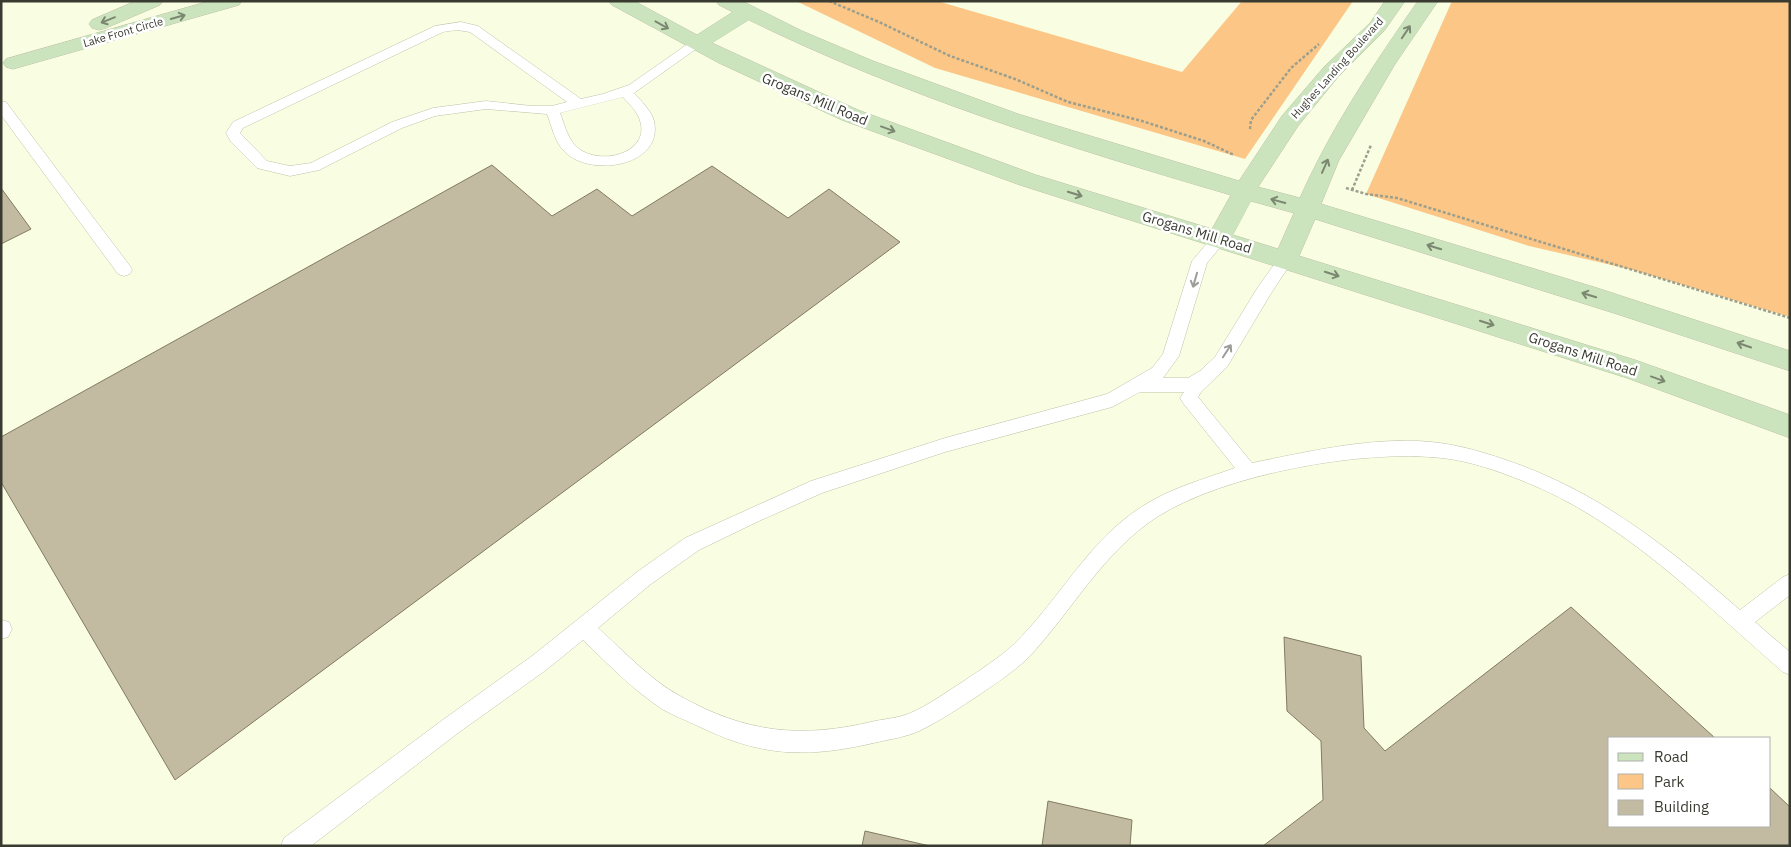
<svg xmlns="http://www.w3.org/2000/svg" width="1791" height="847" viewBox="0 0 1791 847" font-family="'IBM Plex Sans',sans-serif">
<rect width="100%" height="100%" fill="#f9fee3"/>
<g fill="#fcc786">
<polygon points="796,1 937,1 1182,72 1242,1 1353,1 1245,159 935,68"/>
<polygon points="1452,1 1790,1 1790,317 1633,270 1529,246 1366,194"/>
</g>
<g fill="#c2baa1" stroke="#827b63">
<polygon points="492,165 552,216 597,189 632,216 712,166 788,218 829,189 900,242 175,780 1,482 1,437"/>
<polygon points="1,188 31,229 1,244"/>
<polygon points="1571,607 1715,738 1610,738 1610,826 1770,826 1770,788 1790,807 1790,846 1263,846 1323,800 1321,741 1287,711 1284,637 1361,656 1364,728 1385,751"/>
<polygon points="1048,801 1132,820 1130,846 1042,846"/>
<polygon points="865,831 930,846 862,846"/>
</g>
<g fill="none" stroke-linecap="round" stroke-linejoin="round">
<defs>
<g id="lane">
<path d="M461 22 478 26 581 99 603 94 629 85 692 41 697 40 703 44 634 93C641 101 651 110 654 121 664 166 591 178 565 152 555 143 552 127 547 114L486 109 435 116 402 128 319 170 290 176 257 168 231 142 226 133 233 122 435 26ZM457 30 470 32 567 102 552 106H532L486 101 433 108 392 122 311 163 290 166 267 161 240 133 243 128 443 32ZM623 97C628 103 636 110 639 118 654 154 595 169 574 144 567 136 564 123 560 113Z"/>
<polygon points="1,101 6,102 130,266 132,270 130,274 124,276 118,274 1,115"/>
<path d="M1219 234 1224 235 1227 239 1207 263 1179 356 1163 378H1188L1200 371 1215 357 1258 287 1281 255 1286 253 1291 255 1294 259 1291 263 1270 295 1227 367 1201 392 1198 397 1252 463C1306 452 1362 439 1417 441 1448 442 1477 450 1506 460 1598 491 1668 547 1740 610L1783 577 1790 574V595L1755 622 1790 652V675L1783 672C1703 603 1623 520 1523 481 1498 471 1470 461 1442 458 1363 449 1224 474 1157 517 1103 552 1072 611 1029 657 1015 671 996 683 979 695 959 708 940 721 919 731 906 737 891 739 878 742 810 758 764 758 700 727 688 721 674 716 662 709 633 690 608 664 583 640L546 670 458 733 311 846H281L284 838 444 719 532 656 637 572 685 538 811 481 945 438 1107 394 1152 368 1163 354 1192 261 1214 235ZM1140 392H1184L1180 398 1183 403 1235 468C1204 479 1171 488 1143 506 1088 540 1059 601 1013 645 999 658 980 670 964 681 946 692 928 706 908 714 898 718 885 719 875 721 801 739 746 733 680 696 649 679 624 651 598 628L651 584 699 550 759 521 822 493 945 452 1112 407Z"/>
<polygon points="2,620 9,622 12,629 8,637 1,639"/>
</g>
<g id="secondary">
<polygon points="136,1 163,1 160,5 106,28 99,30 92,28 89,24 92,20"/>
<polygon points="210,1 242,1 239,5 20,67 13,69 6,67 3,63 6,59"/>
<path d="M609 1H634L697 35 733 12 719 5 716 1H742L802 31 873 61 1018 114 1239 181 1282 116 1324 67 1370 23 1385 1H1405L1384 31 1338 77 1298 126 1258 187 1300 198C1331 128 1374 64 1418 1H1438L1395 64 1339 160 1321 204 1597 288 1790 351V371L1620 315 1315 219 1299 256 1635 360 1790 415V438L1627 378 1020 185 842 120 719 63 612 5ZM749 20C902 95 1066 147 1231 195L1212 229 1036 175 858 110 712 43ZM1251 201 1294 213 1278 249 1233 235Z"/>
</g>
</defs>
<use href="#lane" stroke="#bdc2a8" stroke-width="1"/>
<use href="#secondary" stroke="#bdc2a8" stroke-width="1"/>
<g stroke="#9c9f8d" stroke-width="2.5" stroke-dasharray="3 2" stroke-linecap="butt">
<polyline points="829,1 879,22 950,56 1015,79 1068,102 1142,121 1204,141 1234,155"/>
<polyline points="1250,129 1251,120 1291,68 1319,44"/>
<polyline points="1346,188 1366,194 1397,198 1790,318"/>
<polyline points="1352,190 1371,145"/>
</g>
<use href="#lane" fill="#fff" fill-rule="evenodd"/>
<use href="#secondary" fill="#cbe4bd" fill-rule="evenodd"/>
</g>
<defs><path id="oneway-shaft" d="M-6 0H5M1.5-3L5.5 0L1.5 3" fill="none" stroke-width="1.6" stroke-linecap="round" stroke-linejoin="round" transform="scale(1.25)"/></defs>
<g stroke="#7b8770">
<use href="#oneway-shaft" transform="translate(178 17) rotate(-16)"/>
<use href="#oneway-shaft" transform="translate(108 20) rotate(158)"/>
<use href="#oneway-shaft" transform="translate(662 25) rotate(29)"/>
<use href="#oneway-shaft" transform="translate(1406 32) rotate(-56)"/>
<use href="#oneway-shaft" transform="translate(888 129) rotate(20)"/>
<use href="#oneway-shaft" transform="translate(1325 166) rotate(-66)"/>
<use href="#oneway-shaft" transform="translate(1075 194) rotate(17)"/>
<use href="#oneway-shaft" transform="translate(1278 201) rotate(-165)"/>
<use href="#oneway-shaft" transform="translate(1434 247) rotate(-163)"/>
<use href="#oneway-shaft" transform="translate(1332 274) rotate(18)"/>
<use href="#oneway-shaft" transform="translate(1589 295) rotate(-163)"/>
<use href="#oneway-shaft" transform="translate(1487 323) rotate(18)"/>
<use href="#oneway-shaft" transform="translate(1744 345) rotate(-161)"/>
<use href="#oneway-shaft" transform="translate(1658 379) rotate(20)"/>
</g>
<g stroke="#9c9d98">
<use href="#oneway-shaft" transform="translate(1195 280) rotate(106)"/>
<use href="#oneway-shaft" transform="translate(1227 351) rotate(-57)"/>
</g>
<g text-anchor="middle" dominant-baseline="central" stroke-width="5" stroke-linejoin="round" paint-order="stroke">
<g font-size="11" fill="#393b31" stroke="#fff">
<text transform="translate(123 32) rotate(-16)">Lake Front Circle</text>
<text transform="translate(1337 68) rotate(-48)">Hughes Landing Boulevard</text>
</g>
<g font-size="14" fill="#393b31" stroke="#fff">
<text transform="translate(815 99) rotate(23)">Grogans Mill Road</text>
<text transform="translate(1197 232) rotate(17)">Grogans Mill Road</text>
<text transform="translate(1583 354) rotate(18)">Grogans Mill Road</text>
</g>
</g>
<rect width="1791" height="847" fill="none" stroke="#393b31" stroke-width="5"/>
<rect x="1608" y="737" width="162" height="90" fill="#ffffff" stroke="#b0b1ad"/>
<rect x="1618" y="753" width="25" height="8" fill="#cbe4bd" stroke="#b0b1ad"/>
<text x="1654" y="762" font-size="15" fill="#393b31">Road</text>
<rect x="1618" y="774" width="25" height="15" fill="#fcc786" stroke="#b0b1ad"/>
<text x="1654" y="787" font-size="15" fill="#393b31">Park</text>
<rect x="1618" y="800" width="25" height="15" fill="#c2baa1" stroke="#b0b1ad"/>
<text x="1654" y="812" font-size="15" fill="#393b31">Building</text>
</svg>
